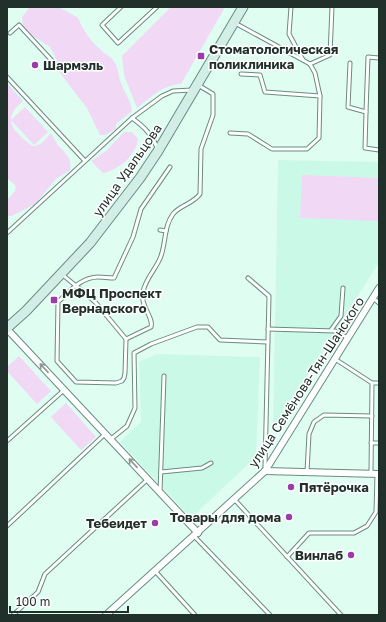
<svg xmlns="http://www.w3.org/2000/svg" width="386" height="622" viewBox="0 0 386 622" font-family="'Golos Text',sans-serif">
<rect width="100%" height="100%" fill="#e0fdf2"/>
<g fill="#cbf9e8">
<polygon points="278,160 379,162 379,262 273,430"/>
<polygon points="157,354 260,357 256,457 191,518 120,442 141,422 139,362"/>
</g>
<g fill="#f1d8f5">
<path d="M30 7H59L78 18C83 30 91 42 101 50 104 54 110 56 113 60 118 66 118 75 121 83 124 93 131 100 132 111L116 124V129L105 135H100L87 108 60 73 58 63 50 47 33 36 23 27 22 17Z"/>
<path d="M171 7H225L181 84C162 85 152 97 137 108L124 75 122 56Z"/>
<path d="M7 83 23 101C0 120 14 131 32 146 40 147 46 139 51 133 53 137 55 141 58 145 64 152 73 158 70 170L56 179 35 204 12 216H7V200L15 191 16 186 7 178Z"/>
<polygon points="25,107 48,132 34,145 11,120"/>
<path d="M124 132H132L138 139C136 155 119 170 103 173L91 161 106 151Z"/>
<polygon points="302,175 379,178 379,221 300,218"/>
<polygon points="19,356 51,391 37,404 7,371 7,367"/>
<polygon points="66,403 96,437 81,450 51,417"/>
</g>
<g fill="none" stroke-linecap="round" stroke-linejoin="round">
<defs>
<g id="lane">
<polyline points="121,7 102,25 118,43 157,7"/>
<polyline points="291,7 289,34 303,60"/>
<polyline points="235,23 310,64 330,55 332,7"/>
<polyline points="10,33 19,25 56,65"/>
<polyline points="350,63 348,107 366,112 365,148 379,150"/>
<polyline points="310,64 315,73 320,96"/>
<polyline points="7,77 85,161"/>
<polyline points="366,112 368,57 379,58"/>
<path d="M132 118C143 126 152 134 157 148"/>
<polyline points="230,133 248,134 272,149 307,149 319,138 320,96 265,92 260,75 241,74"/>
<polyline points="160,230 166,231"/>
<polyline points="7,233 132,118 162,96 173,91 192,90"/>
<path d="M63 275C73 284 86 293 96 303 106 315 116 327 126 339L125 373 124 378 122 381 116 383 76 382 57 361 58 302C69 292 81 277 98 277 103 277 109 278 114 278L133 237 141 209 170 167"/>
<polyline points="248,278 269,296 265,467"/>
<polyline points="373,298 379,303"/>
<polyline points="268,329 335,331 348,338"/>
<polyline points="331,330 341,316 343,288"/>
<path d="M126 339 151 327C154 317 140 307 143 292 145 279 157 268 161 256 166 242 164 226 173 214 180 205 193 204 200 194L201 149 213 115V94L198 85"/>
<polyline points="335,359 372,383 371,473"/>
<polyline points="372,383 379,383"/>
<polyline points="111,439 127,426 135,408 134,353 151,344 197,327 208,327 220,340 268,342"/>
<polyline points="7,441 64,390"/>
<polyline points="371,443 379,443"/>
<polyline points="161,472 202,468 211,463"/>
<polyline points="307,472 309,434 314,422 324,415 372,416"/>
<polyline points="160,492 164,376"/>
<polyline points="234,499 341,615"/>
<polyline points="7,526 105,434"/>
<polyline points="194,536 270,615"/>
<polyline points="287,557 309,533 354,533 367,526 376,512 377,474"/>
<polyline points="155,571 195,615"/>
<polyline points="13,615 38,592 45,574 148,479"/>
</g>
<g id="street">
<polyline points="7,329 198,533"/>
<polyline points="265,471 379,474"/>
<polyline points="106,615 265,471 379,288"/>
</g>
<polyline id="secondary" points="7,328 26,311 90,243 140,178 158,151 243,7"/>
</defs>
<use href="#lane" stroke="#6a8c80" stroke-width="5"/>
<use href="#street" stroke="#6a8c80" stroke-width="8"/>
<use href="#secondary" stroke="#6a8c80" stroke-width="11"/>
<use href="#lane" stroke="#fff" stroke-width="3"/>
<use href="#street" stroke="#fff" stroke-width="6"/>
<use href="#secondary" stroke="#d3eee6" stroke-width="9"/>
</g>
<defs><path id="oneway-shaft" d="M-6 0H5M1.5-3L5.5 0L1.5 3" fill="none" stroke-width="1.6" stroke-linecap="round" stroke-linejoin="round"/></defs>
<g stroke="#909895">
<use href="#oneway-shaft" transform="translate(44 368) rotate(-133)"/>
<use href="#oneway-shaft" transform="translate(133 463) rotate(-133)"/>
</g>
<g fill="#9a3da8" stroke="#fff" stroke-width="1.5">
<rect x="197" y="52" width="8" height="8" rx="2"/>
<circle cx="35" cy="65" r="4"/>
<rect x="50" y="296" width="8" height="8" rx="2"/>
<circle cx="291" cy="487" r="4"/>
<circle cx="289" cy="517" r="4"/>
<circle cx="155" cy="523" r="4"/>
<circle cx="351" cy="555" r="4"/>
</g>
<g text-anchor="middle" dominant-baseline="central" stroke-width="3" stroke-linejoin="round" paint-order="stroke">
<g font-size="13" font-weight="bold" fill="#22302b" stroke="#fff" text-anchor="start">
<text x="209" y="49">Стоматологическая<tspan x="209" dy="15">поликлиника</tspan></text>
<text x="43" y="65">Шармэль</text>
<text x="62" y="293">МФЦ Проспект<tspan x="62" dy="15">Вернадского</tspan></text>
<text x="299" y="487">Пятёрочка</text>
<text x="281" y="517" text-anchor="end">Товары для дома</text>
<text x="147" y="523" text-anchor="end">Тебеидет</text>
<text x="343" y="555" text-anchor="end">Винлаб</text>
</g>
<g font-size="13" fill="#22302b" stroke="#fff">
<text transform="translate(127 170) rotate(-55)">улица Удальцова</text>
<text transform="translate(306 382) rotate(-57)">улица Семёнова-Тян-Шанского</text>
</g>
</g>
<rect width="386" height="622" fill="none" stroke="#22302b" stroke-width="16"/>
<path d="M10 606v6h118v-6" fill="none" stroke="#22302b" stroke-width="2"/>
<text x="16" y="606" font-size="12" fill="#22302b" stroke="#ffffff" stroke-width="3" paint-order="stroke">100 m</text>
</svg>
